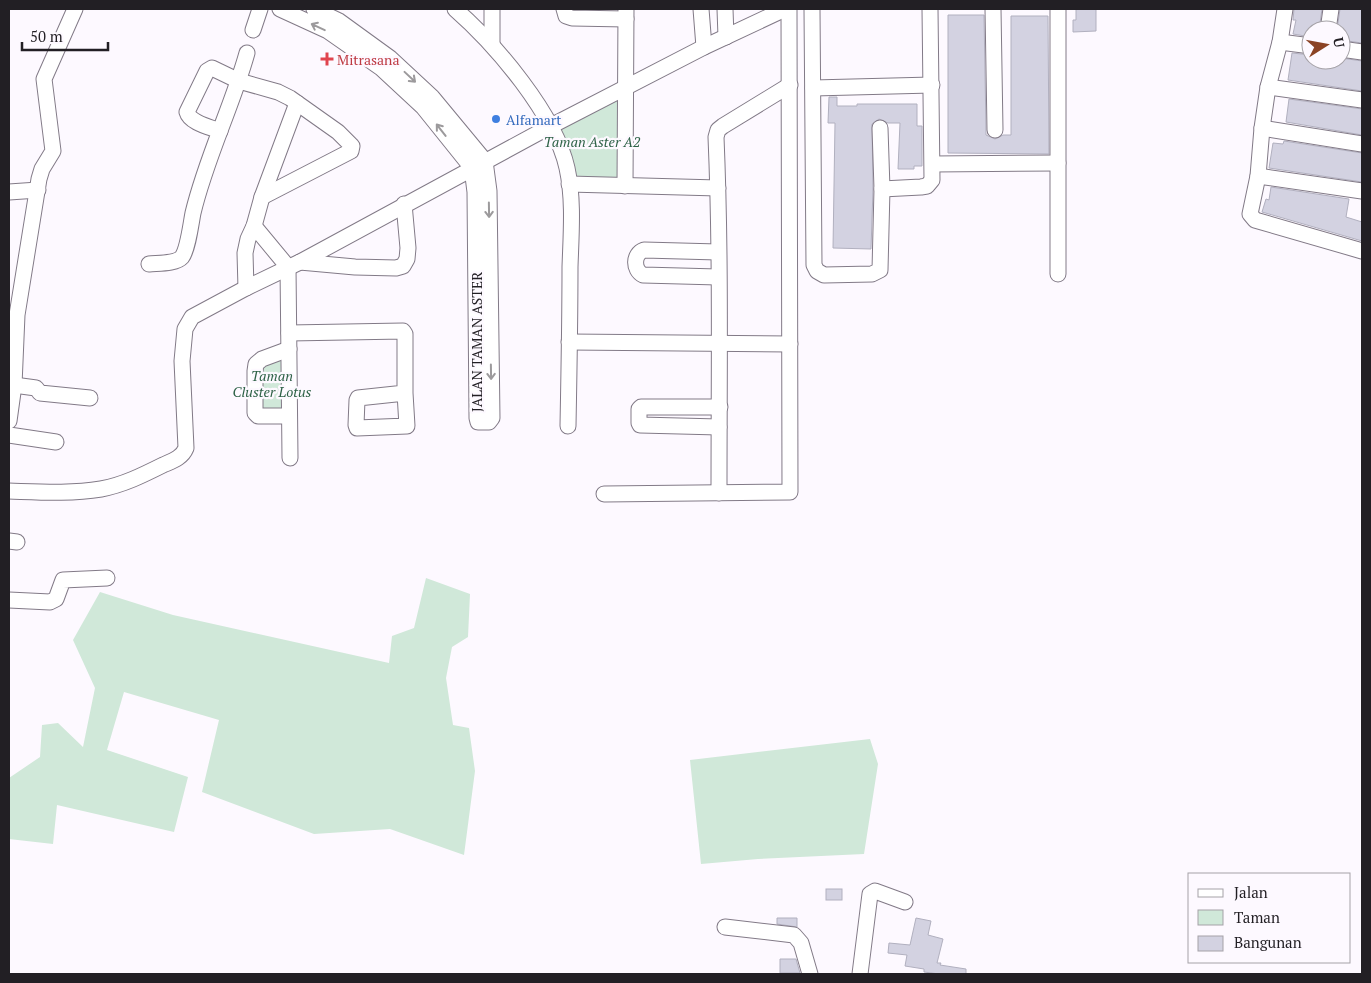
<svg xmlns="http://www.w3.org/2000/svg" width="1371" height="983" viewBox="0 0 1371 983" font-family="'PT Serif',serif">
<rect width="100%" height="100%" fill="#fdf9ff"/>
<g fill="#d0e8d9">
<polygon points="624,89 622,178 570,177 553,127"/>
<polygon points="287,352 287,413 258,413 263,361"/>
<polygon points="426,578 470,594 468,637 452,647 446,678 453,725 469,728 475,771 464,855 390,829 314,834 202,792 219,720 124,692 107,750 188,777 174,832 57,805 53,844 9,839 9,778 40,757 42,725 58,723 83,747 95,688 73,640 100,592 173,615 389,663 392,636 414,628"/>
<polygon points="870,739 878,764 864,854 758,859 701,864 690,760"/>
</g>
<g fill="#d3d2e1" stroke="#b1b0bf">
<polygon points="1076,9 1096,9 1096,31 1073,32 1073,20 1076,20"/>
<polygon points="1294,9 1322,9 1319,30 1311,30 1311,37 1293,34 1296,20 1293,20"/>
<polygon points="1340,9 1362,9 1362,43 1341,40 1341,30 1337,30"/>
<polygon points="948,15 984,15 986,130 986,135 995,139 1003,135 1011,135 1011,16 1048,16 1049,154 948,153"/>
<polygon points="1292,53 1311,55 1311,60 1341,60 1341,58 1362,61 1362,91 1288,80"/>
<polygon points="829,97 837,97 837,106 857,106 857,104 917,104 917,126 922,126 922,166 914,166 914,169 898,169 900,123 888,123 879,119 872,124 873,189 871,249 833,248 835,123 828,123"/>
<polygon points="1289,99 1362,109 1362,135 1286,122"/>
<polygon points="1284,141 1362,153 1362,182 1269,168 1273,143 1283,144"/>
<polygon points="1271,187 1349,199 1346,217 1362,222 1362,241 1262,212 1266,199 1269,200"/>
<rect x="826" y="889" width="16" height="11"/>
<polygon points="777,918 797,918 797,927 777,924"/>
<polygon points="916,918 931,921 928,935 943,939 937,963 941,963 940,965 966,969 966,974 939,974 924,972 924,969 905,966 907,955 888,953 889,943 910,945"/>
<polygon points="780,959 796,959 800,973 780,973"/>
</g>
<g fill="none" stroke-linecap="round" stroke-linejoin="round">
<defs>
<g id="minor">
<polyline points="280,9 328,31 381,68 423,107 472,168 475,192 477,418 478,422 489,422 492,418 489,191 485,161 432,97 390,58 339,21 314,9"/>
<path d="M455 9C496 45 555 114 567 168 574 200 571 235 570 267 570 320 569 373 568 426"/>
<polyline points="564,9 566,16 572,18 626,19"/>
<polyline points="701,9 704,47"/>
<polyline points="725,9 726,37"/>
<polyline points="812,9 814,265 817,271 824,275 872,274 880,270 882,189 880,128"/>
<polyline points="993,9 995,130"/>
<polyline points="1058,9 1058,274"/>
<polyline points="1285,9 1280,42 1268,87 1262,128 1258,176 1250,214 1255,220 1362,251"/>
<polyline points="253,30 260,9"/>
<polyline points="1328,30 1331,9"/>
<polyline points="1280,42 1311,46"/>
<polyline points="492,44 492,9"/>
<polyline points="1341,49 1362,52"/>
<polyline points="1268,87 1362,100"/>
<polyline points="813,88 932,85"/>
<polyline points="1262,128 1362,144"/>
<path d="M220 131C210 127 190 123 187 112L207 71 212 68 239 81 278 92 290 98 338 132 352 146 351 151 262 197"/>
<polyline points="933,164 1058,163"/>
<polyline points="1258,176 1362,191"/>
<polyline points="569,184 718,188"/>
<polyline points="625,186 626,9"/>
<polyline points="882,189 921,187 927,186 932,180 930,9"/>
<polyline points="9,192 38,190"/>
<polyline points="254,226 288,267 290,458"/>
<polyline points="300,262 355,267 396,268 403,266 407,259 408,248 404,204"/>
<path d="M149 264C157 263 176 264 182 257 188 249 191 223 193 213 206 158 232 107 247 53"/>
<path d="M718 277 643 275C633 270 633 254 644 250L718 252"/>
<polyline points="246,288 245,253 248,239 254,226 262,197 297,103"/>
<polyline points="289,333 403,331 405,334 405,393 407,426 357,428 356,425 357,400 358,398 405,393"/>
<polyline points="569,342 790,344"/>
<polyline points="289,349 262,359 256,364 255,371 255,413 258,416 289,416"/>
<polyline points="14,385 36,388 40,393 90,398"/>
<polyline points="9,421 14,385 17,315 39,179 42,169 53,151 44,79 75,9"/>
<polyline points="719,427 640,425 639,423 639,409 641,407 720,407"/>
<polyline points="9,435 56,442"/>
<path d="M9 491C40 492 71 494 101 489 123 485 143 475 163 465 172 461 182 458 186 448L182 361 185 329 192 317 246 288 300 262 551 126 704 47 785 9"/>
<path d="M719 493C719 374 721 255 716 137L718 130 723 126 790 85"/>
<polyline points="604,494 790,492 789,9"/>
<polyline points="9,541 17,542"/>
<polyline points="9,600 50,602 56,599 63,580 107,578"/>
<polyline points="725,927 794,935 801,943 810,974"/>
<polyline points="860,974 870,894 875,891 905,902"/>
</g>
</defs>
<use href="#minor" stroke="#827a87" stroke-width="17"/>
<use href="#minor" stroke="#fff" stroke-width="15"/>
</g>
<defs><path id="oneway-shaft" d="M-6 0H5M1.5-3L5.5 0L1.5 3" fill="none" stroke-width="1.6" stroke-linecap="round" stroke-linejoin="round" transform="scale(1.25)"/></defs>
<g stroke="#9c9a9c">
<use href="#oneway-shaft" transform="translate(318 27) rotate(-155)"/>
<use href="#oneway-shaft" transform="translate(410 77) rotate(43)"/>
<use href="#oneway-shaft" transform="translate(441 130) rotate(-128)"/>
<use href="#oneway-shaft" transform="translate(489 210) rotate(89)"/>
<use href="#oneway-shaft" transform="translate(491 372) rotate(89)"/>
</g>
<path fill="#e0444e" stroke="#fdf9ff" stroke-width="2" d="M324.5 51.5h5v5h5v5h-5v5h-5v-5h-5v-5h5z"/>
<circle fill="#3f7fe0" stroke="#fdf9ff" stroke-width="2" cx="496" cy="119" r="5"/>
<g text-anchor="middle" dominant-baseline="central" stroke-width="4.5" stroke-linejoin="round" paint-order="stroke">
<g font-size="14" fill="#be3a42" stroke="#fdf9ff" text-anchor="start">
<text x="337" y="59">Mitrasana</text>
</g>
<g font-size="14" fill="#366cbe" stroke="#fdf9ff" text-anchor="start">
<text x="506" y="119">Alfamart</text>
</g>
<g font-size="14" font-style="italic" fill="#2e6247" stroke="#fdf9ff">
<text x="592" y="141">Taman Aster A2</text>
<text x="272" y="375">Taman<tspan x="272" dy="16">Cluster Lotus</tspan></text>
</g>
<g font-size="14" fill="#221f24" stroke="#fdf9ff">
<text transform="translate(476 342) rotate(-90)">JALAN TAMAN ASTER</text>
</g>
</g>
<rect width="1371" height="983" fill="none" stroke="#221f24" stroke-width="20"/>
<rect x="1188" y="873" width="162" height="90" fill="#fdf9ff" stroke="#a5a2a7"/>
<rect x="1198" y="889" width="25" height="8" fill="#ffffff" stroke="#a5a2a7"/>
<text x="1234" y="898" font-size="15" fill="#221f24">Jalan</text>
<rect x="1198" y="910" width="25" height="15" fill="#d0e8d9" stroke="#a5a2a7"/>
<text x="1234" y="923" font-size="15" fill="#221f24">Taman</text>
<rect x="1198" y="936" width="25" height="15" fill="#d3d2e1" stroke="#a5a2a7"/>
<text x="1234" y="948" font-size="15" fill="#221f24">Bangunan</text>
<g transform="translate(1326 45) rotate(79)"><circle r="24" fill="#fdf9ff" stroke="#a5a2a7"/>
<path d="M0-4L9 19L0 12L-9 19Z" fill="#8b4324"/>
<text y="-8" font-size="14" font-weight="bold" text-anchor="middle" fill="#221f24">U</text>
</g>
<path d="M22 42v8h86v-8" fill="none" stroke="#221f24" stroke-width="2.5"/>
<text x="30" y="42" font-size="15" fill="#221f24" stroke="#fdf9ff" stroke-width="4" paint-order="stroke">50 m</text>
</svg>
